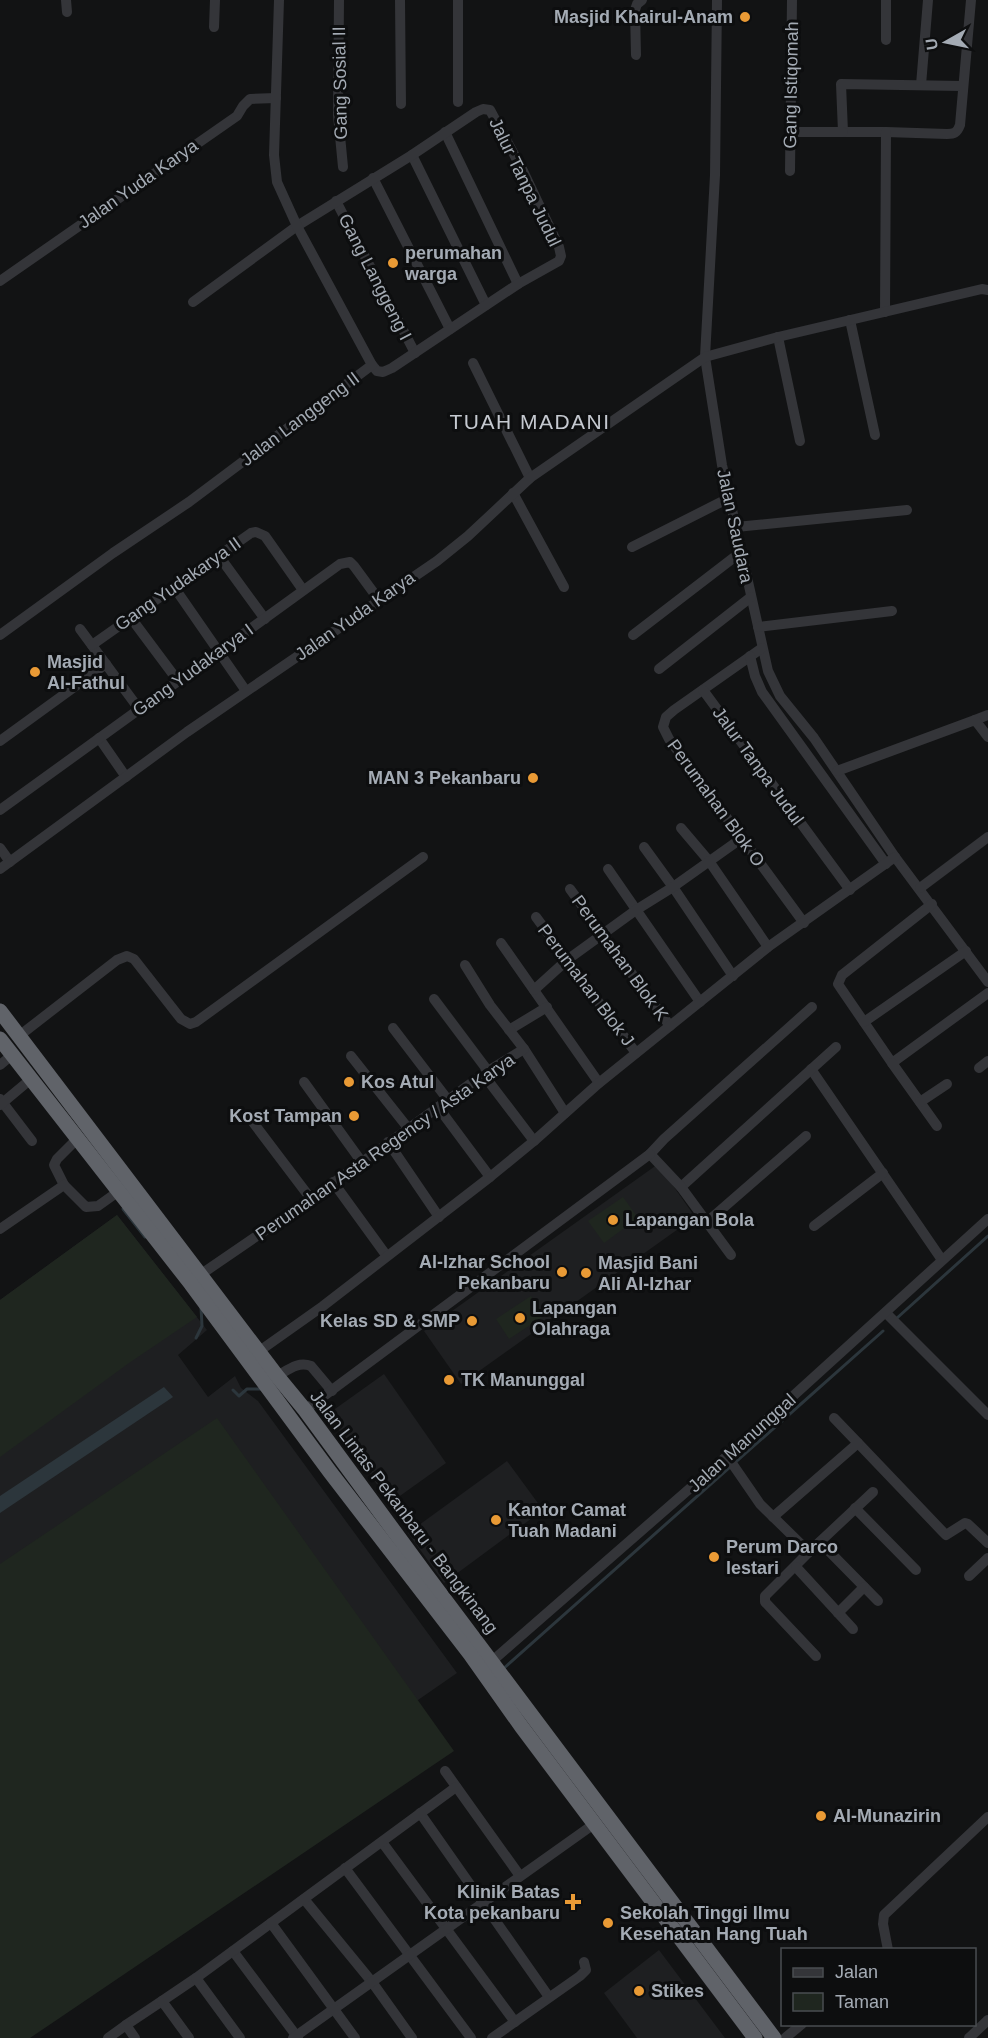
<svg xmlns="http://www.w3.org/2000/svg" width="988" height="2038" viewBox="0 0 988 2038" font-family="Arial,sans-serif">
<rect width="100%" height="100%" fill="#121314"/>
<g fill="#1e1f21">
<polygon points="658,1164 695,1217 461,1384 424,1331"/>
<polygon points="117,1215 207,1330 178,1355 208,1397 235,1376 241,1388 258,1401 457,1673 89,1928 0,1996 0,1300"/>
<polygon points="384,1374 446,1463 390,1503 328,1414"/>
<polygon points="507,1461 543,1510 444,1583 408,1533"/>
<polygon points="659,1950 725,2038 637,2038 604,1993"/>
</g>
<g fill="#1f261f">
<polygon points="623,1197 638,1218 604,1243 588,1221"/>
<polygon points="117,1215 197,1317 129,1363 0,1457 0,1300"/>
<polygon points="531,1296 544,1316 509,1339 496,1319"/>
<polygon points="217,1418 454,1751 30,2038 0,2038 0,1564"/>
</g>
<polygon fill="#2c363c" points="164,1387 173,1397 0,1513 0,1496"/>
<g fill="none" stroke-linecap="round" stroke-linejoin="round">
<g stroke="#2c363c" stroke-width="3">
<polyline points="123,1209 145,1237"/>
<polyline points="897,1318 988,1236"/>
<polyline points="196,1338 202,1326 201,1307"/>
<polyline points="233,1390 239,1396 247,1389 261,1389"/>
<polyline points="503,1669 883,1331"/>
</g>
<g stroke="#343539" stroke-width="10">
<polyline points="66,0 67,12"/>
<polyline points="339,0 338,115 343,167"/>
<polyline points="400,0 401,104"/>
<polyline points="717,0 715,175 705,357 722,465 768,671 780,696 814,738 895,857 988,982"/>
<polyline points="886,0 886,40"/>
<polyline points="214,27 215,0"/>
<polyline points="636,55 635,10 637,4 642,0"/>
<polyline points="921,85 928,0"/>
<path d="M962 86 841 84 843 132H886L947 134C954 134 957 133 960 125L971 0"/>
<polyline points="458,102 458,0"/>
<polyline points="445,132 518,284"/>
<polyline points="791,132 843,132"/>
<polyline points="412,155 486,305"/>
<polyline points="790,171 792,0"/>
<polyline points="373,178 450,329"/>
<polyline points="336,201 415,353"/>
<polyline points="0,281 237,116 243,106 250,99 276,98"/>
<polyline points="193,302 297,226 412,155 476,112 483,109 490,110 523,171 559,247 561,256 559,261 518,284 392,368 383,372 377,371 372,365"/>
<polyline points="885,312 886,132"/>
<polyline points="850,320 875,435"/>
<polyline points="778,337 800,441"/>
<polyline points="473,363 530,478"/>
<polyline points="513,493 564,587"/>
<polyline points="736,527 907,510"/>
<polyline points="632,547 729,498"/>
<polyline points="219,556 265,619"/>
<polyline points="174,587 246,691"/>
<polyline points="131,618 178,681"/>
<polyline points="758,627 892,611"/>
<polyline points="80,629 139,709"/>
<polyline points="0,635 113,553 189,502 372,365 297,226 277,182 274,155 279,0"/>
<polyline points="633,635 741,552"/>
<polyline points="92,645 251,533 256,532 265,536 303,590"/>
<polyline points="762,648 674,710 666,717 663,727 669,739 804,923"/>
<polyline points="750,656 755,676 762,692 886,864"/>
<polyline points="659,669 751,597"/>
<polyline points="703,690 850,890"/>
<polyline points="975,720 988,715"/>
<polyline points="99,738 126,777"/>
<polyline points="0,741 106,664"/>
<polyline points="837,771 975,720 988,737"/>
<polyline points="0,810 340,564 350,562 354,566 379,600"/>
<polyline points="681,828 709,861 768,947"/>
<polyline points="644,847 673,887 733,976"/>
<polyline points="0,848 10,862"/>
<polyline points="0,869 187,732 437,561 468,536 530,478 705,357 778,337 982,289 988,290"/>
<polyline points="608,869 700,1002"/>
<polyline points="920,888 988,837"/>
<polyline points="570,889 670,1026"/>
<polyline points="932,904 842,975 838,984 842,990 892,1063 988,993"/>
<polyline points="536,917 636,1053"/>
<polyline points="501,943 599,1083"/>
<polyline points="534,990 567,960 636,910 673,887 742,838"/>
<polyline points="434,999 488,1071"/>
<polyline points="864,1022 966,951"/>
<polyline points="393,1028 448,1100"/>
<polyline points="509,1030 547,1007"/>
<polyline points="19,1036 117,960 127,956 134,959 181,1019 190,1024 196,1022 423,857"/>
<polyline points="524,1049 565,1113"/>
<polyline points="351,1056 408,1128"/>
<polyline points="892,1063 937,1126"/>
<polyline points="0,1065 12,1055"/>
<polyline points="979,1068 988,1061"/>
<polyline points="811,1069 942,1260"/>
<polyline points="483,1074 534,1141"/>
<polyline points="304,1082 361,1161"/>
<polyline points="0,1099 32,1141"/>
<polyline points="920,1102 947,1084"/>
<polyline points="0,1105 31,1079"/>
<polyline points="438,1107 490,1177"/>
<polyline points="252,1121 311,1199"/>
<polyline points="388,1142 439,1217"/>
<polyline points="333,1182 386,1255"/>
<polyline points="64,1185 54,1165 57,1159 78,1138"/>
<polyline points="681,1187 836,1047"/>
<polyline points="707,1222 806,1136"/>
<polyline points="814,1226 883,1173"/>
<polyline points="0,1229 64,1185 86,1207 98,1206 119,1191"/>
<polyline points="731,1255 681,1187 650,1154 664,1139 812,1007"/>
<polyline points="200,1275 311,1199 488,1071 524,1049 490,1005 465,965"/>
<polyline points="886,1313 988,1415"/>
<polyline points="258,1352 323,1306 490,1177 534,1141 599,1083 768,947 895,857"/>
<path d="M277 1376C288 1370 298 1361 311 1366L332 1391"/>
<polyline points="305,1410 650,1154"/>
<polyline points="858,1443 943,1532 946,1535 965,1523 968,1524 988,1543"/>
<polyline points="727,1456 760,1504 809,1552 873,1492"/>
<polyline points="855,1508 916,1570"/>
<polyline points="773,1517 858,1443 834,1418"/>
<polyline points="820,1542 878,1601"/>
<polyline points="809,1552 765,1596 765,1602 816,1656"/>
<polyline points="796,1567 853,1629"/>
<polyline points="969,1576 988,1558"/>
<polyline points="838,1613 864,1587"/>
<polyline points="491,1662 727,1456 988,1219"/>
<polyline points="445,1771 520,1876"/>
<polyline points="420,1813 549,1997"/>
<polyline points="382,1842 515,2022"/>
<polyline points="345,1868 471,2038"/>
<polyline points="304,1899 372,1982 412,2038"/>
<polyline points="888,1950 883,1924 884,1915 988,1817"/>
<polyline points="233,1951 298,2038"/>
<polyline points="126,2025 162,2001"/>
<polyline points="108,2038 126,2025 135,2038"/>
<polyline points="189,2038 162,2001 196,1978"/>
<polyline points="240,2038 196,1978 271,1923"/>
<polyline points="293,2038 594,1824"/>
<polyline points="355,2038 271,1923 456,1787"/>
<polyline points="492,2038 580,1976 586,1970 584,1962"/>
<polyline points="785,2038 802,2024"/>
<polyline points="969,2038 988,2020"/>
</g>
<g stroke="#606369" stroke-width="15">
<polyline points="0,1011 277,1376 305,1410 427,1576 774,2038"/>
<polyline points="0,1039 191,1284 330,1472 470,1654 521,1726 755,2038"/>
</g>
</g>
<g fill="#e99a35" stroke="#0d0e0f" stroke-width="2">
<circle cx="745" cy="17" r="6"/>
<circle cx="393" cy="263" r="6"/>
<circle cx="35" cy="672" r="6"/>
<circle cx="533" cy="778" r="6"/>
<circle cx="349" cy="1082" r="6"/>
<circle cx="354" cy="1116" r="6"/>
<circle cx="613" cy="1220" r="6"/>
<circle cx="562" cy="1272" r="6"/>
<circle cx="586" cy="1273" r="6"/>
<circle cx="520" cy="1318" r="6"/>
<circle cx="472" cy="1321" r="6"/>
<circle cx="449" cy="1380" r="6"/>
<circle cx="496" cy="1520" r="6"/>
<circle cx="714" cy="1557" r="6"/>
<circle cx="821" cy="1816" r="6"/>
<path d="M570 1893h6v6h6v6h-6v6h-6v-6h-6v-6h6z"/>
<circle cx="608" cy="1923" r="6"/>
<circle cx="639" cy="1991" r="6"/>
</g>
<g text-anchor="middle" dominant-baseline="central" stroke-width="6" stroke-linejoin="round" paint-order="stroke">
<g font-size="18" font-weight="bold" fill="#a4abb4" stroke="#0d0e0f" text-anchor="start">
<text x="733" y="17" text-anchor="end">Masjid Khairul-Anam</text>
<text x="405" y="253">perumahan<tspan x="405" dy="21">warga</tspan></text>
<text x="47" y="662">Masjid<tspan x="47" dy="21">Al-Fathul</tspan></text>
<text x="521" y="778" text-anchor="end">MAN 3 Pekanbaru</text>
<text x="361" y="1082">Kos Atul</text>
<text x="342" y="1116" text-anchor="end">Kost Tampan</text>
<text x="625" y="1220">Lapangan Bola</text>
<text x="550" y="1262" text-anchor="end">Al-Izhar School<tspan x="550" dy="21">Pekanbaru</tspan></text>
<text x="598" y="1263">Masjid Bani<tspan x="598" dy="21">Ali Al-Izhar</tspan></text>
<text x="532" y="1308">Lapangan<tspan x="532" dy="21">Olahraga</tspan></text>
<text x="460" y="1321" text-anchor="end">Kelas SD &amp; SMP</text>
<text x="461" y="1380">TK Manunggal</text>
<text x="508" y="1510">Kantor Camat<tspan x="508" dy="21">Tuah Madani</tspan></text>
<text x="726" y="1547">Perum Darco<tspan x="726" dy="21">lestari</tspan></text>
<text x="833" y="1816">Al-Munazirin</text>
<text x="560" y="1892" text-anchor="end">Klinik Batas<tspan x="560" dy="21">Kota pekanbaru</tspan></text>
<text x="620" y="1913">Sekolah Tinggi Ilmu<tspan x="620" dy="21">Kesehatan Hang Tuah</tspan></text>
<text x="651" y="1991">Stikes</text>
</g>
<g font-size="18" fill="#a4abb4" stroke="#0d0e0f">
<text transform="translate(340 83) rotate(-91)">Gang Sosial II</text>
<text transform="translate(791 85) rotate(-89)">Gang Istiqomah</text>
<text transform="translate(525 182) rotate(64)">Jalur Tanpa Judul</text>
<text transform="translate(138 184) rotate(-35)">Jalan Yuda Karya</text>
<text transform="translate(375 277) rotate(63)">Gang Langgeng I</text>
<text transform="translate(300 419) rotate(-37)">Jalan Langgeng II</text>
<text transform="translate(735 526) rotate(78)">Jalan Saudara</text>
<text transform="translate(178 584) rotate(-35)">Gang Yudakarya II</text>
<text transform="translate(355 616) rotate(-35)">Jalan Yuda Karya</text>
<text transform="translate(193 670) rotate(-36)">Gang Yudakarya I</text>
<text transform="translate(758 766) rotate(54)">Jalur Tanpa Judul</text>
<text transform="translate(716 803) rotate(54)">Perumahan Blok O</text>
<text transform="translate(620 958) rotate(54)">Perumahan Blok K</text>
<text transform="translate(586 985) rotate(53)">Perumahan Blok J</text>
<text transform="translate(385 1147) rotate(-35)">Perumahan Asta Regency / Asta Karya</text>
<text transform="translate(742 1443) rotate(-42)">Jalan Manunggal</text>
<text transform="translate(404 1512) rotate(53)">Jalan Lintas Pekanbaru - Bangkinang</text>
</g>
<g font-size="21" letter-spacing="1.5" fill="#c5c9d0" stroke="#0d0e0f">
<text x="530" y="421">TUAH MADANI</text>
</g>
</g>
<rect x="781" y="1948" width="195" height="78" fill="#0d0e0f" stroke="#494d51" stroke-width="1.5"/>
<rect x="793" y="1968" width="30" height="9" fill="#343539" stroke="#494d51" stroke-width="1.5"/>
<text x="835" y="1978" font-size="18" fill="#a4abb4">Jalan</text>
<rect x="793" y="1993" width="30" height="18" fill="#1f261f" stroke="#494d51" stroke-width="1.5"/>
<text x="835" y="2008" font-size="18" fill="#a4abb4">Taman</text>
<g transform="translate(946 42) rotate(261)" stroke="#0d0e0f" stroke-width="4.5" paint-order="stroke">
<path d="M0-4.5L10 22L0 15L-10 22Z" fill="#a4abb4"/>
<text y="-9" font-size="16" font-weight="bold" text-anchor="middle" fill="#a4abb4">U</text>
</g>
</svg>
